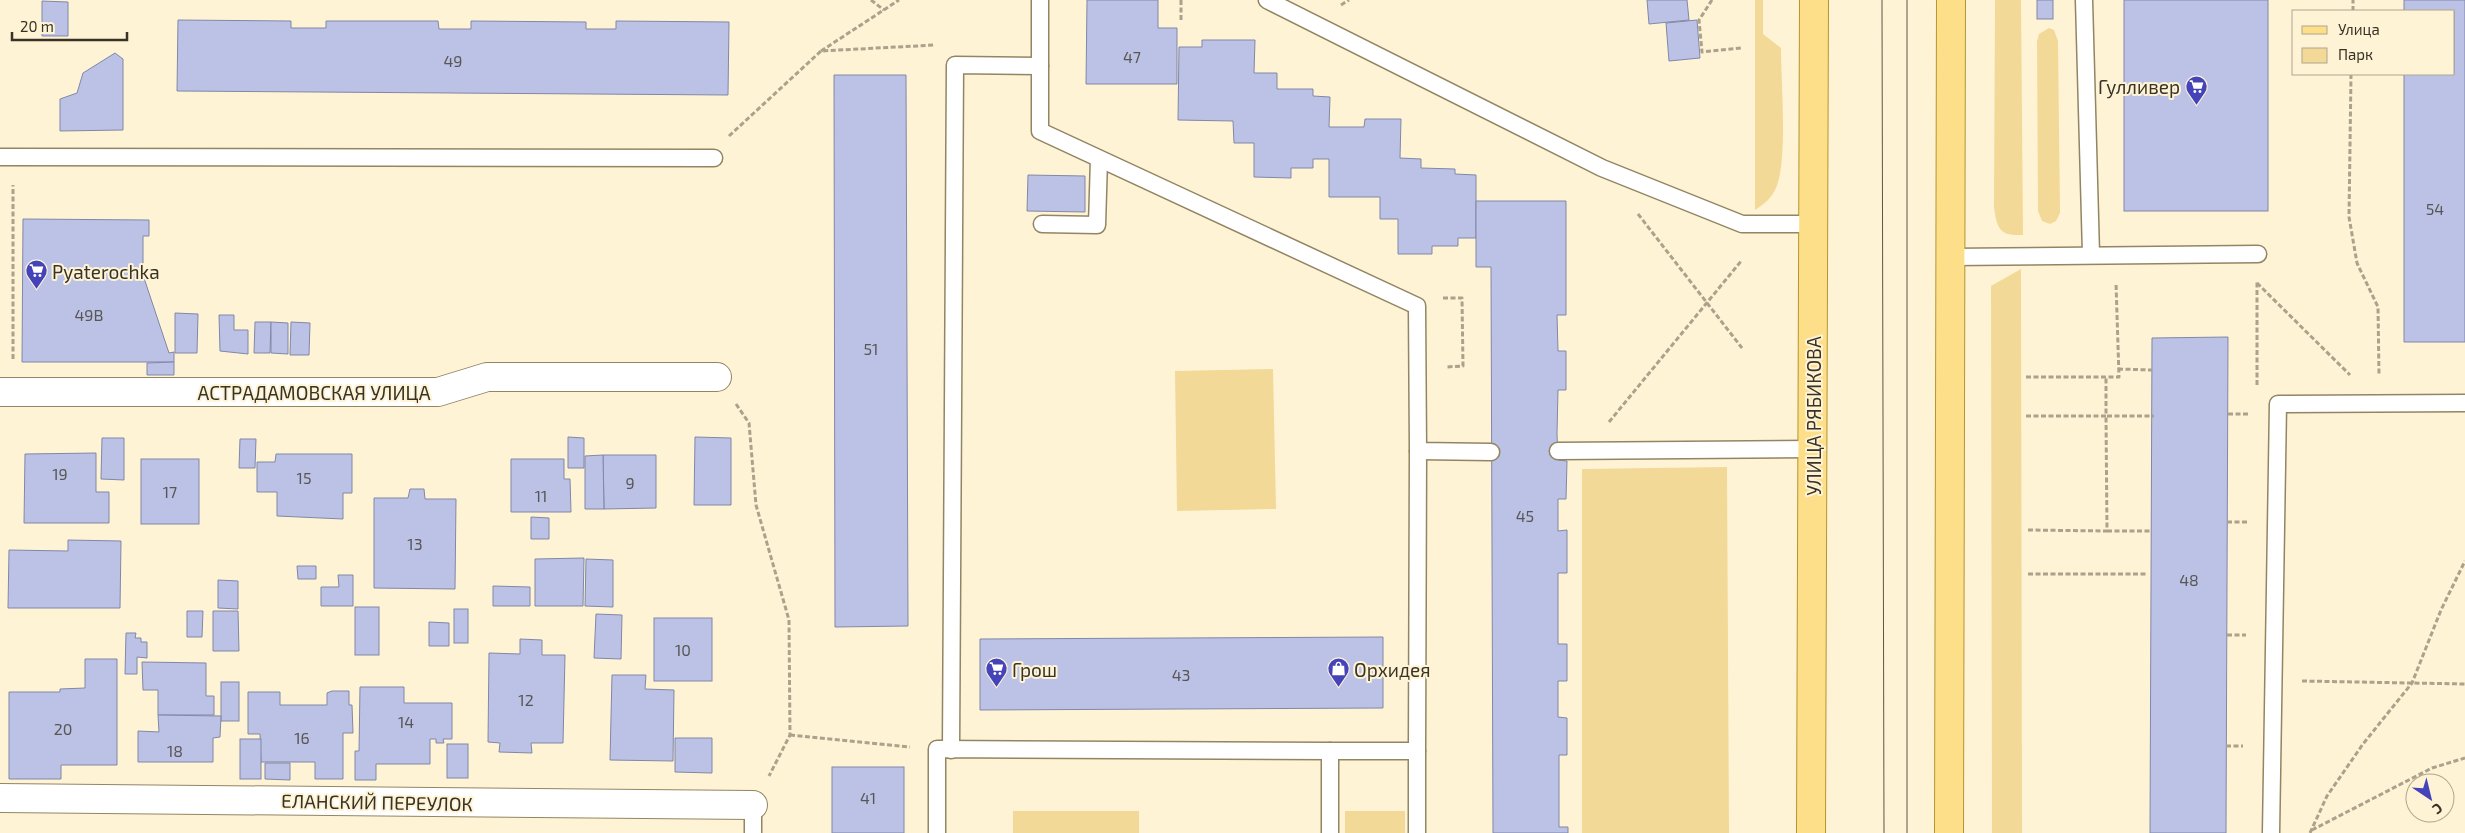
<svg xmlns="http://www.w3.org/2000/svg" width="2465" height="833" viewBox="0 0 2465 833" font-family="'Exo 2',sans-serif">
<rect width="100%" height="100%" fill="#fff3d6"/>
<g fill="#f3d997">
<path d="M1755 0H1763V34L1781 48C1781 82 1788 160 1776 188 1771 199 1764 204 1755 210Z"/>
<path d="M1995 0H2021L2023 235C2000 236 1997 230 1994 207Z"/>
<polygon points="2049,28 2054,30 2058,41 2060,213 2056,221 2050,224 2042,221 2038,211 2037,41 2039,34"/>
<polygon points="2021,269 2022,833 1992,833 1991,286"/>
<polygon points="1273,369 1276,509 1177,511 1175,371"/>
<polygon points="1727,467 1729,833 1582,833 1582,469"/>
<rect x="1013" y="811" width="126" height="22"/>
<rect x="1345" y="811" width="60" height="22"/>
</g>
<g fill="#bbc2e5" stroke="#8187a7">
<polygon points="1087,0 1158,0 1158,28 1177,28 1177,84 1086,84"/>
<polygon points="1647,0 1687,0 1689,20 1649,24"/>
<rect x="2037" y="0" width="16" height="19"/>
<rect x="2124" y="0" width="144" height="211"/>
<polygon points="2404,0 2465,0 2465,342 2404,342 2404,74 2454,74 2454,11 2404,11"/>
<polygon points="42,1 68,2 68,36 42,36"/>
<polygon points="178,20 291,21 291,28 326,28 326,21 438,21 439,29 471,29 471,21 586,22 586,29 616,29 616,21 729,22 728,95 177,91"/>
<polygon points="1697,20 1700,58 1669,61 1666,23"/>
<polygon points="1202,40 1255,40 1254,73 1277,73 1277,89 1313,89 1313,96 1330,97 1329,127 1364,127 1365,119 1401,119 1400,158 1421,159 1421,168 1455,169 1455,174 1476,175 1476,238 1458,238 1458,246 1432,246 1432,254 1398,254 1398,219 1380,219 1380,197 1329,197 1329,159 1313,159 1313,168 1291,168 1291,178 1254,177 1254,143 1234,143 1233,121 1178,120 1179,47 1202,47"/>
<polygon points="115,53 123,59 123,130 60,131 60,99 77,93 83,73"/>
<polygon points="834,75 906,75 908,626 835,627"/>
<polygon points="1028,175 1085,176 1085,212 1027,211"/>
<polygon points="1476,201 1566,201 1566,315 1557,315 1558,351 1566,351 1566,390 1558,390 1557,434 1558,460 1567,461 1566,499 1558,499 1558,531 1567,530 1567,573 1558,573 1558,644 1567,644 1567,681 1558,681 1558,717 1567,718 1567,755 1559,755 1559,827 1568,827 1568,833 1493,833 1491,267 1476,267"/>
<polygon points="23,219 149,220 149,236 143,236 143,275 169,353 174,352 174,362 22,362"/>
<polygon points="175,313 198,314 197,353 175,353"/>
<polygon points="219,315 234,315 234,330 248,330 248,354 220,351"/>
<polygon points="255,322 271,322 270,353 254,353"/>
<polygon points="271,322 288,323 288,354 271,353"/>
<polygon points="291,322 310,323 309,355 290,355"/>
<polygon points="2228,337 2226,833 2150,833 2152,338"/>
<polygon points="174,362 174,375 147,375 147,363"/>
<polygon points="568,437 584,438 584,468 568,468"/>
<polygon points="695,437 731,438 731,505 694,505"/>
<polygon points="102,438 124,438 124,480 101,479"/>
<polygon points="240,439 256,439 255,468 239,468"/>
<polygon points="96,453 96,492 109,492 109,523 24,523 25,454"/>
<polygon points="276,454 352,454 352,493 343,493 343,519 277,516 277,492 257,492 257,462 275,462"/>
<polygon points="603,455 656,455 656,508 604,509"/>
<polygon points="603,455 604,509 585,509 585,456"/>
<rect x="141" y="459" width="58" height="65"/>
<polygon points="511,459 564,459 564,479 570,479 571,512 511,512"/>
<polygon points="410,489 424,489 425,499 456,499 455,589 374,588 374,498 408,498"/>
<polygon points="531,517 549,518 549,539 531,539"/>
<polygon points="68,540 121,541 120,608 8,608 9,550 68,551"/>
<polygon points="584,558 583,606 535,606 535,559"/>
<polygon points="586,559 613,560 613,607 585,606"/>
<polygon points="297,566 316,566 316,579 298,579"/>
<polygon points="338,575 353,575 353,606 321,606 321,587 339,587"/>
<polygon points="218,580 238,581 238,609 218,608"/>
<polygon points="493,586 530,587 530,606 493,606"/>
<rect x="355" y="607" width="24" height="48"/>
<rect x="454" y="609" width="14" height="34"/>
<polygon points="187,611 203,611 202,637 187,637"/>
<polygon points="213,611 238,611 239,651 213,651"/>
<polygon points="596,614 622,615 621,659 594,658"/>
<rect x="654" y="618" width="58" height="63"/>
<polygon points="429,622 449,623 449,646 429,646"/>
<polygon points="126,633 136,633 135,638 141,638 141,642 147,642 147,658 137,657 137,674 125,674"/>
<polygon points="1383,637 1383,708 980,710 980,639"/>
<polygon points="520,639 542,640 542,655 565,655 563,743 531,743 532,753 499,752 500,743 488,742 489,653 520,654"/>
<polygon points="85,659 117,659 117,765 61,765 61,779 9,779 9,692 60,692 60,689 85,688"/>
<polygon points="142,662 206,663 206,696 214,696 214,715 158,715 158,690 143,690"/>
<polygon points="612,675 646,675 645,689 674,690 673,761 610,760"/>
<rect x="221" y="682" width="18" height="39"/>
<polygon points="360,687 404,687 404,703 452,703 452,739 443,739 444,743 436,743 436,739 430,739 430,764 376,764 376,780 355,780 355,751 359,751"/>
<polygon points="332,691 349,691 349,705 352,705 353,733 343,733 343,779 315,779 315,762 261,762 260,734 248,734 248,692 280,692 280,705 327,705 327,693"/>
<polygon points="158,715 221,716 220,737 213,738 213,762 138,762 138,731 159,732"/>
<polygon points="675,738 712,738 712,773 675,772"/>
<rect x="240" y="739" width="21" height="40"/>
<rect x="447" y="744" width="21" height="34"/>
<polygon points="265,763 290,763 290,780 265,779"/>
<rect x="832" y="767" width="72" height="66"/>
</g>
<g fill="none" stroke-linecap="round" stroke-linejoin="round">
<defs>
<g id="service">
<polyline points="1040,0 1040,131 1417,306 1418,451 1491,452"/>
<polyline points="1267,0 1602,168 1742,224 1813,224"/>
<polyline points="2084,0 2091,254"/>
<polyline points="0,157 714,158"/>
<polyline points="1042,224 1097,225 1099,159"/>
<polyline points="1950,257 2258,254"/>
<polyline points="1558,451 1813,449"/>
<polyline points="951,750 955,65 1040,66"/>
<polyline points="1330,751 1417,751 1418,451"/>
<polyline points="1417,751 1417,833"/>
<polyline points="753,833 753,805"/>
<polyline points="937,833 937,749 1330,751 1330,833"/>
<polyline points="2271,833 2278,404 2465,403"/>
</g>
<g id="minor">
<polyline points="0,392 438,392 487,377 717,377"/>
<polyline points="0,798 753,805"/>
</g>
<g id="primary">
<polyline points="1811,833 1814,0"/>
<polyline points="1949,833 1951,0"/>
</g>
</defs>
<use href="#service" stroke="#928563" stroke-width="19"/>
<use href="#minor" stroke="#928563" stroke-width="30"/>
<use href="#primary" stroke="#b69431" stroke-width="30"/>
<g stroke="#aba28b" stroke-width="3" stroke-dasharray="5 2.5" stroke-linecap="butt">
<polyline points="871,0 884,10"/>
<polyline points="1181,0 1181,20"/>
<polyline points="1712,0 1699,20 1702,52 1741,48"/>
<polyline points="1341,5 1349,0"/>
<polyline points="2353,11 2353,0"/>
<polyline points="821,51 899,0"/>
<polyline points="2351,74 2349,217 2357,263 2378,307 2379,375"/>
<polyline points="729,136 821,51 935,45"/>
<polyline points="1638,214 1742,348"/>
<polyline points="2257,283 2350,375"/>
<polyline points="1443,298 1462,298 1463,366 1446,367"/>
<polyline points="13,359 13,185"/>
<polyline points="2118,369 2152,370"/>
<polyline points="2026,377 2119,377 2116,283"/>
<polyline points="2257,385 2257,281"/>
<polyline points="736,404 749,423 756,505 789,620 790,735 769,776"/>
<polyline points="2228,414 2250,414"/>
<polyline points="2026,416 2106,416 2106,377"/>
<polyline points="1609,422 1742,260"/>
<polyline points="2227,522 2249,522"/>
<polyline points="2028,530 2107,531 2106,416 2154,416"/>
<polyline points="2107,531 2150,531"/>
<polyline points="2028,574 2148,574"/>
<polyline points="2227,635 2246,635"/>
<polyline points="2302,681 2465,684"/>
<polyline points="790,735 910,747"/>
<polyline points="2226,746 2243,746"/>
<polyline points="2312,830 2432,768 2465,758"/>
<polyline points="2310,833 2327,796 2363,744 2412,683 2441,610 2465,561"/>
</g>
<use href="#service" stroke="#fff" stroke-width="16"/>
<use href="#minor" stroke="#fff" stroke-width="28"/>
<use href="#primary" stroke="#fcdf88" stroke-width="28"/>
<g stroke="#5d5646" stroke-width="1">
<polyline points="1882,0 1884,833"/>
<polyline points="1907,0 1907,833"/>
</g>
</g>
<defs>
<symbol id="supermarket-pin" viewBox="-11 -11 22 30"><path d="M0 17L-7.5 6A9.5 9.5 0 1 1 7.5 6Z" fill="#4443b9" stroke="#fff3d6"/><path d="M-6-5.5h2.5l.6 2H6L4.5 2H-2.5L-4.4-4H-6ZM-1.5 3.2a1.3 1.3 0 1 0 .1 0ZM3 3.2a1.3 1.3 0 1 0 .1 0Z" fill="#fff"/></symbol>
<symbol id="shop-pin" viewBox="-11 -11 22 30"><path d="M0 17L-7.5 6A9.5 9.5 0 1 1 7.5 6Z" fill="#4443b9" stroke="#fff3d6"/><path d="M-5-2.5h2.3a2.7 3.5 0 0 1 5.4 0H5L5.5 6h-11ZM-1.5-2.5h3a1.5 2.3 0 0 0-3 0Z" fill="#fff"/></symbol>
</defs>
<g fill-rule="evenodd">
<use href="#supermarket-pin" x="2184" y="74" width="25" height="34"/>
<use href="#supermarket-pin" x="24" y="258" width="25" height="34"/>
<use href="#supermarket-pin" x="984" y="656" width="25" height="34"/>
<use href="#shop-pin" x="1326" y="656" width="25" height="34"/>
</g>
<g text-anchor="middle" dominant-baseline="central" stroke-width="4" stroke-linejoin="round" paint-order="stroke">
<g font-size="16" fill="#595755">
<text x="1132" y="56">47</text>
<text x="453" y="60">49</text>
<text x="2435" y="208">54</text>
<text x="89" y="314">49В</text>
<text x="871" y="348">51</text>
<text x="60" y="473">19</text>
<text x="304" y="477">15</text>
<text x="630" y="482">9</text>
<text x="170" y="491">17</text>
<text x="541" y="495">11</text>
<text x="1525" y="515">45</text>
<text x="415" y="543">13</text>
<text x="2189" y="579">48</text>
<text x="683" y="649">10</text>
<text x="1181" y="674">43</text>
<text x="526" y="699">12</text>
<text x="406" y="721">14</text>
<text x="63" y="728">20</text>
<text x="302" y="737">16</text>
<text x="175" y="750">18</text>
<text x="868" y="797">41</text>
</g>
<g font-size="19" fill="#383325" stroke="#fff3d6" text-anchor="start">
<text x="2180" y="86" text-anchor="end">Гулливер</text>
<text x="52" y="271">Pyaterochka</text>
<text x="1012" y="669">Грош</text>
<text x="1354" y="669">Орхидея</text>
</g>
<g font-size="19" fill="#383325" stroke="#fff3d6">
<text x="314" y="392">АСТРАДАМОВСКАЯ УЛИЦА</text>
<text transform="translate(1813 416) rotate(-90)">УЛИЦА РЯБИКОВА</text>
<text transform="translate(377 802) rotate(1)">ЕЛАНСКИЙ ПЕРЕУЛОК</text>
</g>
</g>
<rect x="2292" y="10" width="162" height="65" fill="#fff3d6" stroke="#afa68f"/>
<rect x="2302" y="26" width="25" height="8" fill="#fcdf88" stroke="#afa68f"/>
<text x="2338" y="35" font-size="15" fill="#383325">Улица</text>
<rect x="2302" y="48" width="25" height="15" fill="#f3d997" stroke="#afa68f"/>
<text x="2338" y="60" font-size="15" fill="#383325">Парк</text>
<g transform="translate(2430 798) rotate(145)"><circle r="24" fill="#fff3d6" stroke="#afa68f"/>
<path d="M0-4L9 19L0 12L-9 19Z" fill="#4443b9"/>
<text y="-8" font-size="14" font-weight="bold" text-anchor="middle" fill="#383325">С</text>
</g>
<path d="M12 32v8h115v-8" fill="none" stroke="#383325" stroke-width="2.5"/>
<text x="20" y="32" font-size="15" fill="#383325" stroke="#fff3d6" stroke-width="4" paint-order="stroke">20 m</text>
</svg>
